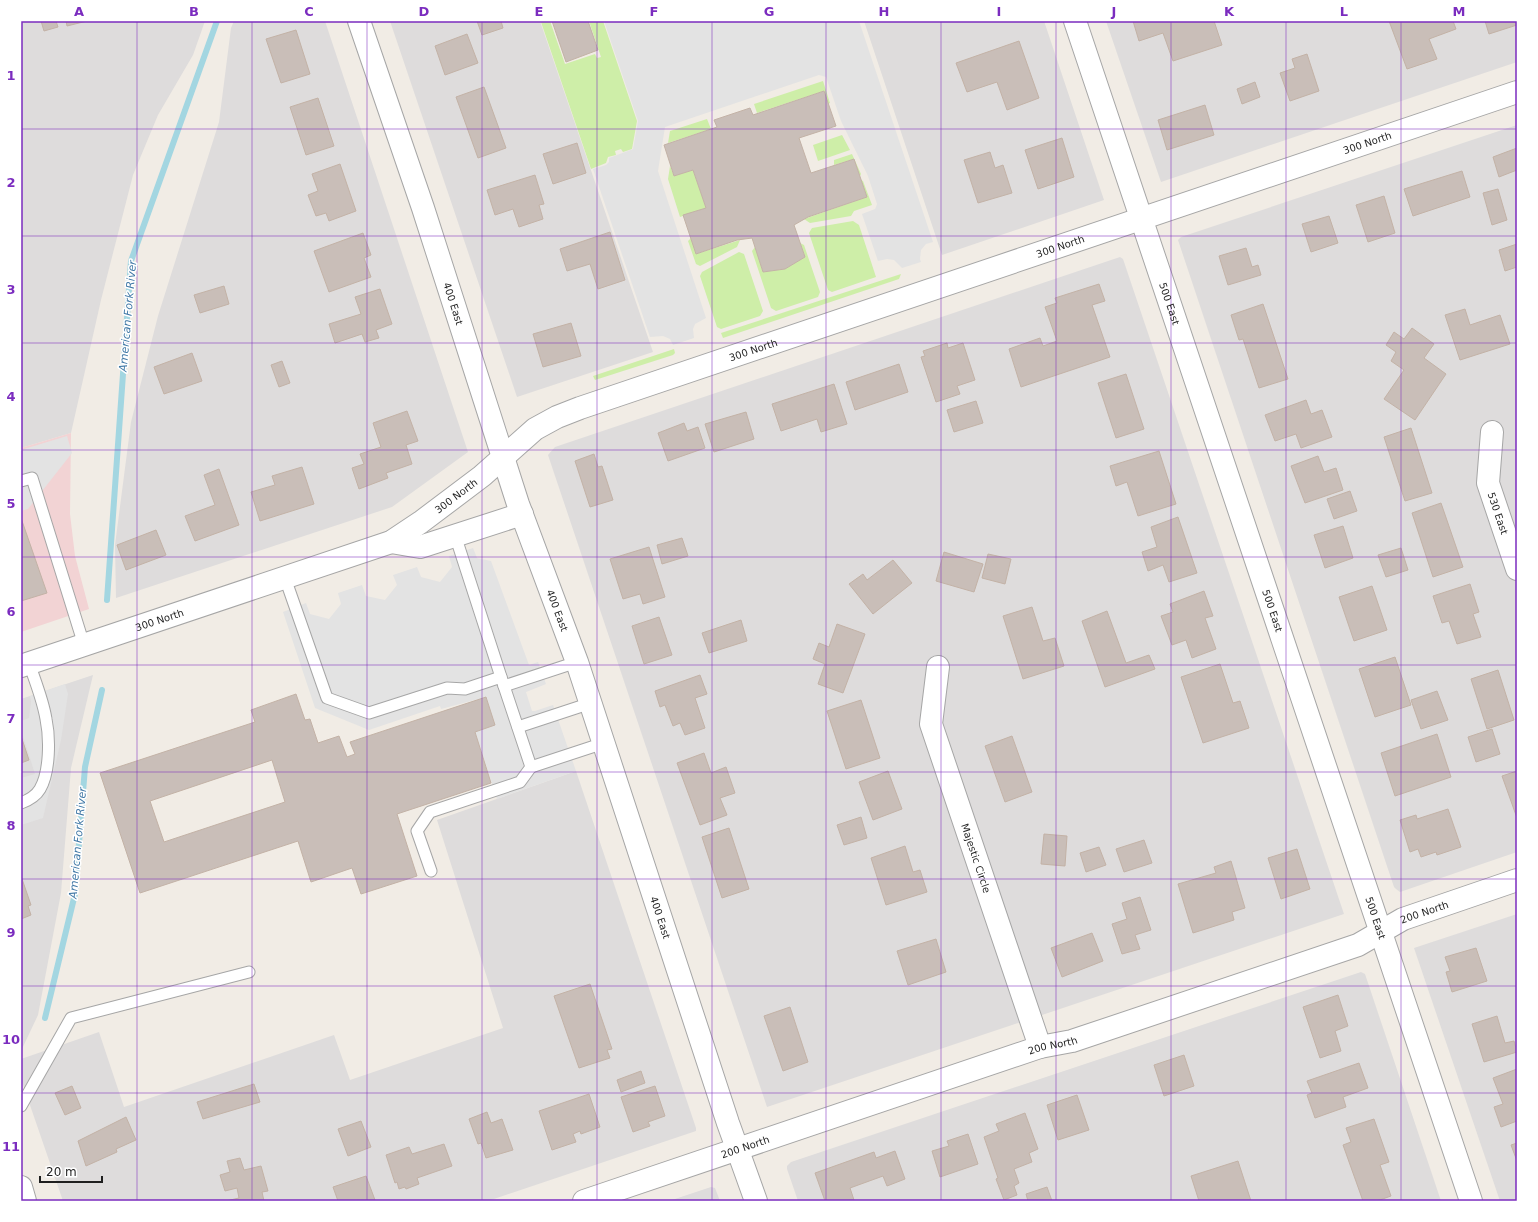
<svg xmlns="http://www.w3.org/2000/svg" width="1538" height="1222" viewBox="0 0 1538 1222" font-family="'DejaVu Sans',sans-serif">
<rect width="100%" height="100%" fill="#f1ece5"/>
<g fill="#dedcdc">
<polygon points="21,21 205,21 193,55 158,115 133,175 101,300 71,433 21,448"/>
<polygon points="234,21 325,21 468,452 392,507 116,598 115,545 131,422 158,316 219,122 231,28"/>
<polygon points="390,21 540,21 653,352 517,397"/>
<polygon points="864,21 1044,21 1104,200 942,255"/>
<polygon points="1106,21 1517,21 1517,62 1161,182"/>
<polygon points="1517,125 1517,852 1400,892 1396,889 1394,887 1178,240 1181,237"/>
<polygon points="1120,257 1123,259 1344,914 767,1107 548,455 555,447"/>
<polygon points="93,675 71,768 61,893 38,1015 21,1051 21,699"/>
<polygon points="576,771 696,1128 696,1131 488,1201 63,1201 21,1079 21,1059 99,1032 124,1107 334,1035 350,1080 503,1028 437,820"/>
<polygon points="1517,914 1517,1201 1500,1201 1414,948"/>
<polygon points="1361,972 1365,974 1441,1201 798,1201 787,1169 787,1166 791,1162"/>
<polygon points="711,1187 715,1188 720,1201 669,1201"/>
</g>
<polygon fill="#f2d3d4" points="71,433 70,514 75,556 89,609 21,632 21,448"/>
<g fill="#ceeea8">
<polygon points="544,21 550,21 565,64 595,54 597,58 601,57 589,21 603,21 637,121 632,149 623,152 621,149 615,151 616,155 608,157 606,163 591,169 541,22"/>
<polygon points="823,81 830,103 828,104 824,91 757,113 754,104"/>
<polygon points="707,119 711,129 668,143 670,131"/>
<polygon points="842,135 850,150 818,161 813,145"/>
<polygon points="852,154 861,174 860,176 854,159 834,165 834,160"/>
<polygon points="670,166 674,176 693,170 706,208 680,217 668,179"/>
<polygon points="861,180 863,181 872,205 854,211 851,216 810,223 804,219 867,197"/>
<polygon points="853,221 859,225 876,277 832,292 828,290 809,233 812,228"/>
<polygon points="691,238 696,254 740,240 737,247 700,266 696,264 688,241"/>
<polygon points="800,243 804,245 820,292 818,297 776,311 771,308 752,251 755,247 763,272 785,269 805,257"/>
<polygon points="739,252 744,254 763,311 760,316 721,329 717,327 700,276 702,272"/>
<polygon points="901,274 899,279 723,338 721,333"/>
<polygon points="674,349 675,353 673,355 595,380 593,376"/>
</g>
<g fill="#e3e3e3">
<polygon points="604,21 859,21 933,242 926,244 921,250 920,259 921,262 902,268 894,260 887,259 878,261 862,214 875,209 876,207 877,204 868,176 841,121 826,77 819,75 665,127 658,171 706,318 695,324 693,329 694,338 673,345 670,339 663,336 650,337 593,169 606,165 609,162 609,158 633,149 638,121"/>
<polygon points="67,436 72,453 28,509 21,511 21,450"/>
<polygon points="473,548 477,558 491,561 529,665 538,662 546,684 526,692 532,711 535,711 553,705 576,771 497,799 475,732 495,725 486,697 441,709 440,706 369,730 315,708 283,612 306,603 310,614 329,619 341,604 338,593 362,585 366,596 385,600 397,585 393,575 417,567 421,577 440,582 452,567 449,556"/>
<polygon points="65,684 68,694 61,740 43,818 21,825 21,778 35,774 21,730 21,721 29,718 31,702 30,696"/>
</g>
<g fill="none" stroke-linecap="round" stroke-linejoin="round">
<g stroke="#a3d6e1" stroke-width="6">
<polyline points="107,600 131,261 217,21"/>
<polyline points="45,1018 75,894 85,767 102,690"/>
</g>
</g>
<g fill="#c9beb8" stroke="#c3b2a6" fill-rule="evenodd">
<polygon points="41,21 56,21 58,27 44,31"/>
<polygon points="66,21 87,21 67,26"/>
<polygon points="477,21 501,21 503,28 482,35"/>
<polygon points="552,21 588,21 598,50 566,62"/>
<polygon points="1133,21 1214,21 1222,45 1173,61 1163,33 1139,41"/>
<polygon points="1389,21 1453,21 1456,29 1429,39 1437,59 1407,69"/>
<polygon points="1485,21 1517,21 1517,25 1489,34"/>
<polygon points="296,30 310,74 281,83 266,39"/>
<polygon points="467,34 478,63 445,75 435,46"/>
<polygon points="1019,41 1039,98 1007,110 997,82 967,92 956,63"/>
<polygon points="1307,54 1319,91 1290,101 1280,73 1295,68 1292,59"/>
<polygon points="1255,82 1260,97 1242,104 1237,89"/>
<polygon points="484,87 506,148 478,158 456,97"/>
<polygon points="824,91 836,126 799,138 811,173 854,159 867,197 808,217 794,225 805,257 785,269 763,272 752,238 737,240 696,254 683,215 706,208 693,170 674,176 664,145 717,127 714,120 750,108 753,115"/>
<polygon points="318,98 334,146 306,155 290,107"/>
<polygon points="1205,105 1214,135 1167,150 1158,120"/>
<polygon points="1062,138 1074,177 1038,189 1025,150"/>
<polygon points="577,143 586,173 553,184 543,154"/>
<polygon points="1517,148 1517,170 1499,177 1493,157"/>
<polygon points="990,152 995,168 1003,165 1012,193 978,203 964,160"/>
<polygon points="340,164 356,211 329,221 326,213 316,216 308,195 318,191 312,174"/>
<polygon points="1462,171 1470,197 1413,216 1404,189"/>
<polygon points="535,175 544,204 539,205 543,219 519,227 513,209 495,215 487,190"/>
<polygon points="1498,189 1507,220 1492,225 1483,193"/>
<polygon points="1384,196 1395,233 1368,242 1356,205"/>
<polygon points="1329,216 1338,243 1311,252 1302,224"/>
<polygon points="610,232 625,280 598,289 590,264 567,271 560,249"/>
<polygon points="363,233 371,255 364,258 371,277 329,292 314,251"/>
<polygon points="1517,244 1517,267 1505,271 1499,250"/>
<polygon points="1246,248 1252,267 1258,265 1261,275 1228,285 1219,256"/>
<polygon points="1099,284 1105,301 1092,305 1110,357 1021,387 1009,349 1040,338 1043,346 1057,341 1045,307 1057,303 1055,298"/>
<polygon points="224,286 229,304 200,313 194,295"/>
<polygon points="380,289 392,324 376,330 379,338 365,342 362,334 335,343 329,324 361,314 355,297"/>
<polygon points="1263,304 1288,379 1259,388 1243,339 1239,340 1231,315"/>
<polygon points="1465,309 1470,325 1500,315 1510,344 1460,360 1445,315"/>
<polygon points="571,323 581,356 543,367 533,334"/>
<polygon points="1412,328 1434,344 1424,358 1446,374 1415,420 1384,399 1404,370 1391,361 1396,352 1386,345 1394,332 1404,339"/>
<polygon points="947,343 948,348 963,343 975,380 957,386 960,394 936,402 921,357 925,356 923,351"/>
<polygon points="192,353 202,381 164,394 154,367"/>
<polygon points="282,361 290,383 279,387 271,365"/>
<polygon points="899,364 908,392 855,410 846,382"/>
<polygon points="1126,374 1144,429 1116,438 1098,383"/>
<polygon points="834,384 847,424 821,432 817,419 781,431 772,404"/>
<polygon points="1306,400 1311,414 1322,410 1332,437 1301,448 1296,434 1275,441 1265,415"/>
<polygon points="976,401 983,423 954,432 947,410"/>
<polygon points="407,411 418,441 406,445 412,464 386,473 388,478 359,489 352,468 364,464 360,454 381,447 373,423"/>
<polygon points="746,412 754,439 714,452 705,424"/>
<polygon points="684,423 687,431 698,427 705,448 668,461 658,433"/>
<polygon points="1411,428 1432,493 1405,501 1384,437"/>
<polygon points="1159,451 1176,504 1138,516 1127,482 1116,486 1110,466"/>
<polygon points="594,454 598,467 602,466 613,500 590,507 575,461"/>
<polygon points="1318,456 1324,472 1336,468 1343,490 1305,503 1291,466"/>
<polygon points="302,467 314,504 260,521 251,492 275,485 272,476"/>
<polygon points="219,469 239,525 195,541 185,516 215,505 204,475"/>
<polygon points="1350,491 1357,511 1334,519 1327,499"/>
<polygon points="1441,503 1463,567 1433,577 1412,513"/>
<polygon points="1178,517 1197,573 1169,582 1163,565 1148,571 1142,552 1157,547 1151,527"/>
<polygon points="21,518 47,593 21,601"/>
<polygon points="1343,526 1353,558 1325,568 1314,535"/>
<polygon points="156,530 166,555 126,570 117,545"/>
<polygon points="682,538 688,556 662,564 657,545"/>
<polygon points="649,547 665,597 643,604 640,594 623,599 610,559"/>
<polygon points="1401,548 1408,570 1386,577 1378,555"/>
<polygon points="944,552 983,564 974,592 936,581"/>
<polygon points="988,554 1011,559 1005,584 982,578"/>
<polygon points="893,560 912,583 873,614 849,584 863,574 867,580"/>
<polygon points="1470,584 1479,612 1473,614 1481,637 1457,644 1449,621 1442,623 1433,596"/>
<polygon points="1372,586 1387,630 1354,641 1339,597"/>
<polygon points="1204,591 1213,616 1205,618 1216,649 1192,658 1186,640 1172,645 1161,616 1173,612 1170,604"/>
<polygon points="1032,607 1043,641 1055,638 1064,666 1023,679 1003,616"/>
<polygon points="1107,611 1126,663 1149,655 1155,669 1105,687 1082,621"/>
<polygon points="659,617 672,655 644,664 632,626"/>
<polygon points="741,620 747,641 709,653 702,633"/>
<polygon points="837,624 865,634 843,693 818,684 825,664 813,659 819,643 829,647"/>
<polygon points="1395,657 1411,705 1375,717 1359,669"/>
<polygon points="1220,664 1233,703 1240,701 1249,728 1203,743 1181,677"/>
<polygon points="1498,670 1514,720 1487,729 1471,679"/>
<polygon points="700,675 707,694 695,698 705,728 685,735 680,723 673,726 665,705 660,707 655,691"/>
<polygon points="1437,691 1448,720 1421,729 1411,700"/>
<path d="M296 694 305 720 310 719 318 743 339 736 347 757 355 754 350 742 486 697 495 725 475 732 491 783 397 814 417 876 361 894 352 868 311 882 298 841 140 893 100 773 255 722 251 710ZM272 760 285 802 164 842 150 801Z"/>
<polygon points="861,700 880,758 846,769 827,711"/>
<polygon points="1492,729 1500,754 1476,762 1468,737"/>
<polygon points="1437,734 1451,777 1395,796 1381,753"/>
<polygon points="21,736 29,760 21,763"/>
<polygon points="1012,736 1032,792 1005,802 985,746"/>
<polygon points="704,753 711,773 726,767 735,793 720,798 727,815 700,825 677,763"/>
<polygon points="888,771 902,809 873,820 859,782"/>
<polygon points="1517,771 1517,818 1502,776"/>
<polygon points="1448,809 1461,847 1437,855 1436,852 1421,857 1418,849 1410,852 1400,820 1416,815 1417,819"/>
<polygon points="861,817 867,838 844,845 837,825"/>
<polygon points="729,828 749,889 722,898 702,837"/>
<polygon points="1044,834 1067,836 1065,866 1041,864"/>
<polygon points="1144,840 1152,863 1124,872 1116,849"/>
<polygon points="905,846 913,872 920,870 927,892 886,905 871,858"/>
<polygon points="1099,847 1106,865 1086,872 1080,853"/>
<polygon points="1297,849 1310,889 1281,899 1268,858"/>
<polygon points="1231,861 1245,908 1232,912 1234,920 1193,933 1178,884 1216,873 1214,867"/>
<polygon points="21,876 31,905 28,906 31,915 21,919"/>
<polygon points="1140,897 1151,930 1135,935 1140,949 1122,954 1112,924 1127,919 1122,903"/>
<polygon points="1092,933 1103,961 1062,977 1051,948"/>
<polygon points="936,939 946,972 908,985 897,951"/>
<polygon points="1476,948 1487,981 1452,992 1446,972 1450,971 1445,957"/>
<polygon points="590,984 612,1049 607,1050 610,1058 579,1068 554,996"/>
<polygon points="1338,995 1348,1026 1335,1031 1341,1051 1320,1058 1303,1007"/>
<polygon points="790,1007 808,1062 783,1071 764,1016"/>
<polygon points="1497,1016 1505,1043 1514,1041 1517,1052 1484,1062 1472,1024"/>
<polygon points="1184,1055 1194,1086 1164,1096 1154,1065"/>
<polygon points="1359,1063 1368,1088 1343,1097 1346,1107 1315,1118 1307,1095 1312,1093 1307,1081"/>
<polygon points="1517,1069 1517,1121 1501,1127 1494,1107 1503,1104 1493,1078"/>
<polygon points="641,1071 645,1083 621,1092 617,1080"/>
<polygon points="254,1084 260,1102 203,1119 197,1102"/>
<polygon points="72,1086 81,1108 65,1115 55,1093"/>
<polygon points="655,1086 665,1116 648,1122 650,1126 633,1132 621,1097"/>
<polygon points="589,1094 600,1127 581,1134 580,1131 573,1134 576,1142 552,1150 539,1111"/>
<polygon points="1077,1095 1089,1130 1058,1140 1047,1105"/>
<polygon points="487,1112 491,1123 502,1119 513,1150 486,1158 481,1143 478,1144 469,1119"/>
<polygon points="1025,1113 1038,1149 1029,1153 1032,1162 1014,1169 1019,1183 1014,1186 1017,1195 1004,1200 996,1179 998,1178 984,1137 999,1131 996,1124"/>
<polygon points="126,1117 136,1140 116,1149 117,1152 86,1166 78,1141"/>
<polygon points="1374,1119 1389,1162 1380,1165 1391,1196 1377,1201 1363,1201 1343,1145 1351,1142 1346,1128"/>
<polygon points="361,1121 371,1147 348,1156 338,1129"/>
<polygon points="968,1134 978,1164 940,1177 932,1151 949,1146 947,1141"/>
<polygon points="1517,1143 1517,1161 1511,1145"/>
<polygon points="444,1144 452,1166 417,1178 419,1184 406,1189 405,1187 399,1189 397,1182 395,1183 386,1155 409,1147 412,1154"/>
<polygon points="895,1151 905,1179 887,1186 883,1176 850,1188 854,1200 825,1201 815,1173 874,1152 876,1158"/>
<polygon points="240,1158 244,1170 261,1166 268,1191 262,1192 264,1201 226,1201 239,1198 237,1188 225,1191 220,1175 230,1172 227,1161"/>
<polygon points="1238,1161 1251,1201 1199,1201 1191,1176"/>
<polygon points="366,1176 375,1200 338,1201 333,1187"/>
<polygon points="1047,1187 1052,1201 1028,1201 1026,1194"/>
</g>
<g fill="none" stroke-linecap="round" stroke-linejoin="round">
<defs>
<g id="service">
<polyline points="21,481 32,478 84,645"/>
<polyline points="455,535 501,677"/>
<polyline points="285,578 327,698 369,713 447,688 465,689 501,677 531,767 520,782 430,812 417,831 431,871"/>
<polyline points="504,686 577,662"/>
<polyline points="518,727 591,703"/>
<polyline points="531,767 604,743"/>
<path d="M21 803C29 800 36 796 40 789 50 772 50 738 46 719 43 700 35 681 29 663"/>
<polyline points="21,1106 71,1018 249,972"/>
</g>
<g id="minor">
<path id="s1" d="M359 21 423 208 518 504 577 662 728 1123 756 1201"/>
<path id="s2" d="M1492 432 1488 483 1517 569"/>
<path id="s3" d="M938 667 931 724 1040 1047"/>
<polyline points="21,1187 25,1201"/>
<path id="s4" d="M584 1201 1040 1047 1072 1041 1358 945 1403 919 1517 880"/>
</g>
<g id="tertiary">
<path id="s5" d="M1075 21 1471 1201"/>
<polyline points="391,542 420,547 522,514"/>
<path id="s6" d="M21 666 391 542 421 522 482 476 535 429 557 417 580 408 1517 92"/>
</g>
</defs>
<use href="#service" stroke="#a6a6a6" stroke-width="13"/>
<use href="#minor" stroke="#a6a6a6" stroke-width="24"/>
<use href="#tertiary" stroke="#a6a6a6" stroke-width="24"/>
<use href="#service" stroke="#fff" stroke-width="11"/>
<use href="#minor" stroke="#fff" stroke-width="22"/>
<use href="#tertiary" stroke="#fff" stroke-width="22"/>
</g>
<path fill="none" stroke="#7b2cbf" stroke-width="1" stroke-opacity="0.55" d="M137 21V1201M252 21V1201M367 21V1201M482 21V1201M597 21V1201M712 21V1201M826 21V1201M941 21V1201M1056 21V1201M1171 21V1201M1286 21V1201M1401 21V1201M21 129H1517M21 236H1517M21 343H1517M21 450H1517M21 557H1517M21 665H1517M21 772H1517M21 879H1517M21 986H1517M21 1093H1517"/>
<g text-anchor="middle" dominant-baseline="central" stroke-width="3" stroke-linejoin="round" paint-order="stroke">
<g font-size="10" fill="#1f1f1f" stroke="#fff">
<text stroke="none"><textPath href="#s6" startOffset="1454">300 North</textPath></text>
<text stroke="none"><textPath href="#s6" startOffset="1130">300 North</textPath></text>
<text stroke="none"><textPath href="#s1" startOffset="298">400 East</textPath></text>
<text stroke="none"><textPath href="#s5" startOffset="298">500 East</textPath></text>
<text stroke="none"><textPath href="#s6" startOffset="806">300 North</textPath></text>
<text stroke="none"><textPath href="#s6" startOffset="470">300 North</textPath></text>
<text stroke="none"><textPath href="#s2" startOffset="83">530 East</textPath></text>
<text stroke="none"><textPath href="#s1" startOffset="622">400 East</textPath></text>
<text stroke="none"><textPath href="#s5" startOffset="622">500 East</textPath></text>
<text stroke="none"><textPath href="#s6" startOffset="146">300 North</textPath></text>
<text stroke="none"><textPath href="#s3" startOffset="199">Majestic Circle</textPath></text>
<text stroke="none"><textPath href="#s4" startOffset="890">200 North</textPath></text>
<text stroke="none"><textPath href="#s1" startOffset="946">400 East</textPath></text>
<text stroke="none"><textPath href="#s5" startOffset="946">500 East</textPath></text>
<text stroke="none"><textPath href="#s4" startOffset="494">200 North</textPath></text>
<text stroke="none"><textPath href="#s4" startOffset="170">200 North</textPath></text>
</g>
<g font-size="11" font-style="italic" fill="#4078a6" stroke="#fff">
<text transform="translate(128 316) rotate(-85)">American Fork River</text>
<text transform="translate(78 843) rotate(-85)">American Fork River</text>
</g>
</g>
<rect width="1538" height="1222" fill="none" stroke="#ffffff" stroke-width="44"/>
<path d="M40 1176v6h62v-6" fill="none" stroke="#1f1f1f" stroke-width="2"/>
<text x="46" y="1176" font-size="12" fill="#1f1f1f" stroke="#ffffff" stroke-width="3" paint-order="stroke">20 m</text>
<rect x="22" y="22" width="1494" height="1178" fill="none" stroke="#7b2cbf" stroke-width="1.5"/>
<g font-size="13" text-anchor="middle" font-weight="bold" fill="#7b2cbf">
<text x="79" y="16">A</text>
<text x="194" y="16">B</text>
<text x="309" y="16">C</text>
<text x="424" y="16">D</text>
<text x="539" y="16">E</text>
<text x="654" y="16">F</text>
<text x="769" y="16">G</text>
<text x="884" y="16">H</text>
<text x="999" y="16">I</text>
<text x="1114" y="16">J</text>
<text x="1229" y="16">K</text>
<text x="1344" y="16">L</text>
<text x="1459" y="16">M</text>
<text x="11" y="80">1</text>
<text x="11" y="187">2</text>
<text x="11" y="294">3</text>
<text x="11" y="401">4</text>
<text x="11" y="508">5</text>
<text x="11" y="616">6</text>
<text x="11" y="723">7</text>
<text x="11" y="830">8</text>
<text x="11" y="937">9</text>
<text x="11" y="1044">10</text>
<text x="11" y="1151">11</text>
</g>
</svg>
